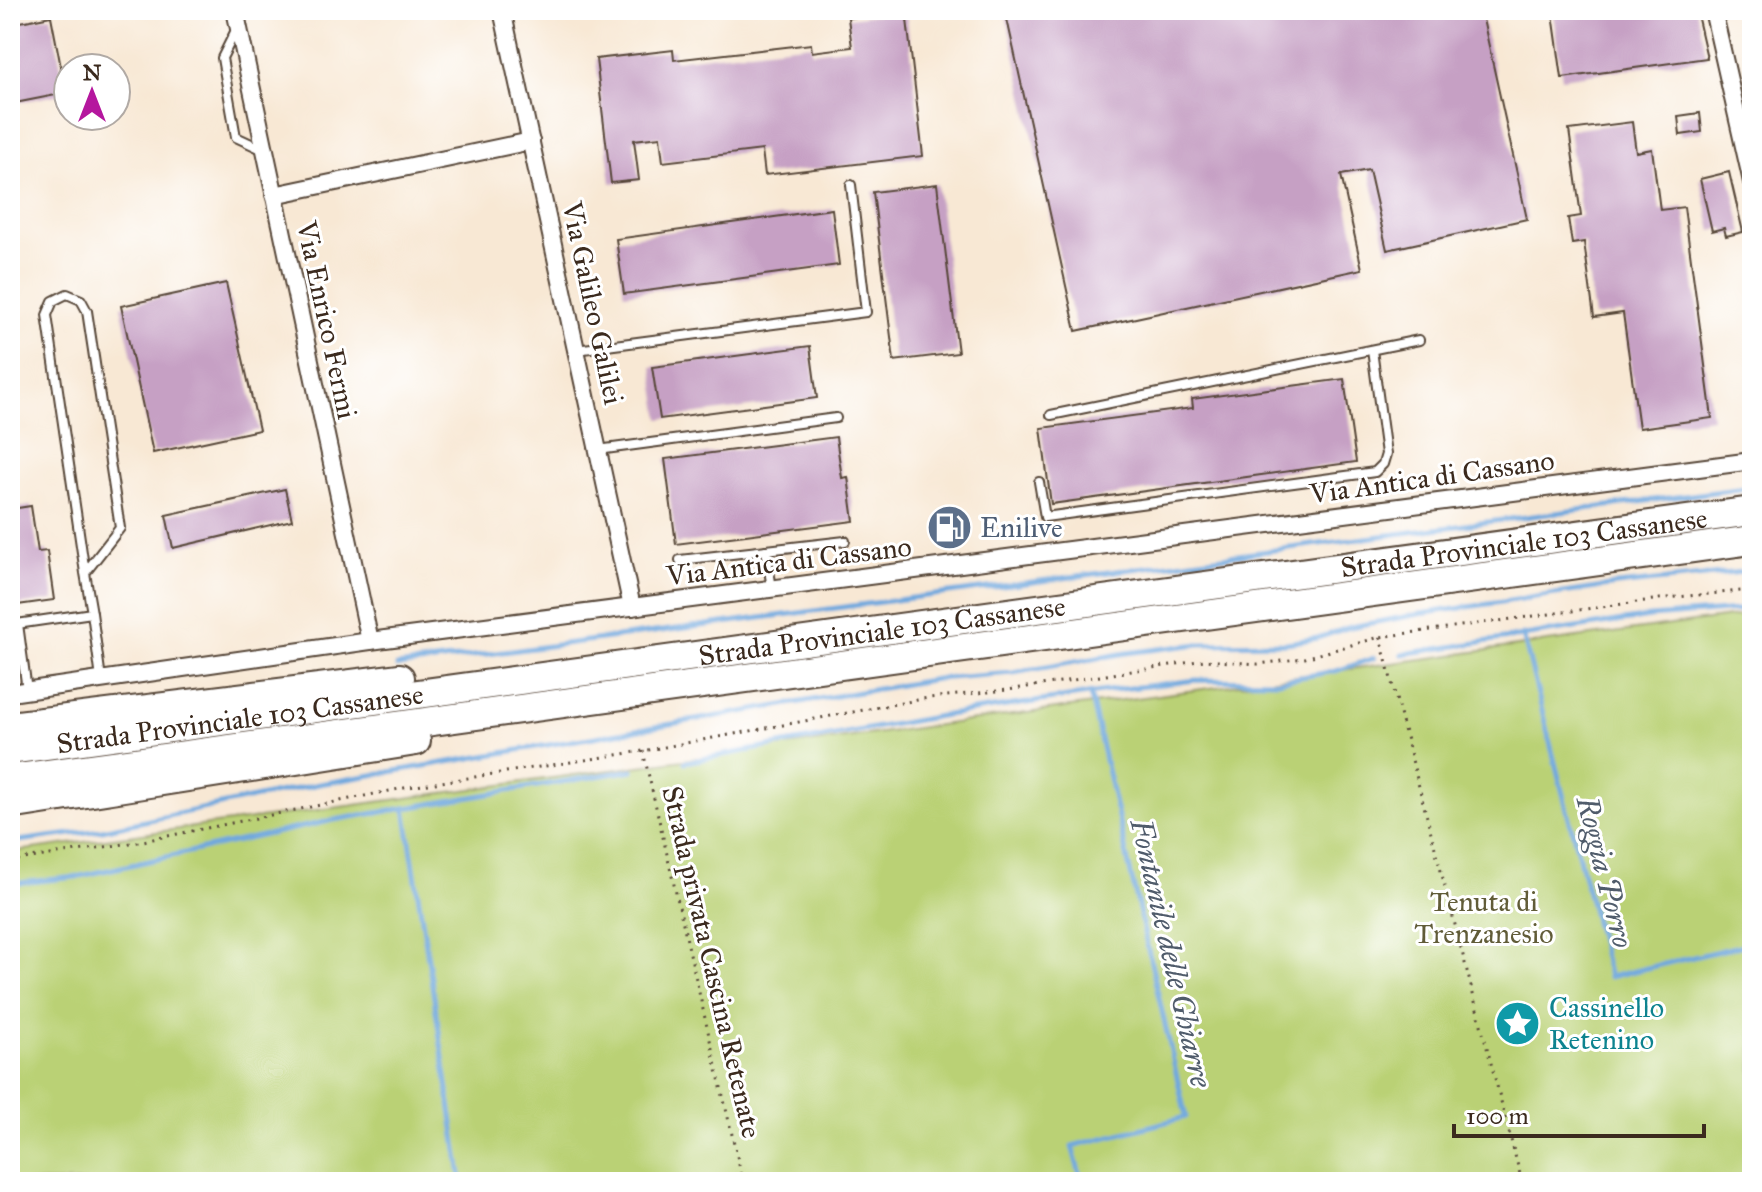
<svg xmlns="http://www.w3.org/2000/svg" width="1762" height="1192" viewBox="0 0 1762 1192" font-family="'IM FELL Great Primer',serif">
<rect width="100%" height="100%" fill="#fff"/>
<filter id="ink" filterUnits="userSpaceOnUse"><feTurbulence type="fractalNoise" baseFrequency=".0125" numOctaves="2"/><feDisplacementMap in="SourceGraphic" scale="16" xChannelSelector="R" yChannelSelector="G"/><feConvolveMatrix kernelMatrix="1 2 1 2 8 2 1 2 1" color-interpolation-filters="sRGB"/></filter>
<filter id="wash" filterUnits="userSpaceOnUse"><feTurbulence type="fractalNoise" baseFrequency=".006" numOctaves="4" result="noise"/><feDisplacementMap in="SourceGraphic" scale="32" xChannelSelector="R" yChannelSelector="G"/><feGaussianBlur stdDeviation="1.8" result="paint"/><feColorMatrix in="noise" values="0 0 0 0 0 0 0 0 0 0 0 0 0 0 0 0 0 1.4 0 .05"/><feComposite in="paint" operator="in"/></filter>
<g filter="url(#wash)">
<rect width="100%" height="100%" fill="#f8e8d4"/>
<polygon fill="#bad175" stroke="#7a7e4a" stroke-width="2" points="1752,614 1752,1182 10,1182 10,852"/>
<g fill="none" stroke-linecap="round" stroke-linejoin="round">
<g stroke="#6fa8de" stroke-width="5">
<polyline points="1523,635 1609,977 1752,943"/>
<polyline points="1402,654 1650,617 1752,609"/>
<polyline points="397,666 1752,487"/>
<polyline points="685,762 940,716 1121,689 1196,680 1278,681 1336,671 1374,658"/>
<polyline points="405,808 462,1182"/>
<polyline points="10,842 102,830 319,784 936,679 1013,673 1126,653 1199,644 1286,643 1318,638 1350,627 1420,614 1617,585 1752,571"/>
<polyline points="10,884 76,877 334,820 633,770"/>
<polyline points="1082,1182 1072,1146 1186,1117 1090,694"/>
</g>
</g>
<g id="blocks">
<g fill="#c6a0c4">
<polygon points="1005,10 1481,10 1527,219 1387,250 1369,170 1341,175 1362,269 1076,331"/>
<polygon points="1582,10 1696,10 1707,58 1562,78 1553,14"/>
<polygon points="906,11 923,156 765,175 762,150 663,162 660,137 634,140 639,180 611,183 596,59 673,50 674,60 811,44 812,52 852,47 848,18"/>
<polygon points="51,16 66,93 10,104 10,24"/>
<polygon points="1700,113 1702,132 1680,135 1678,116"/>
<polygon points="1632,122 1636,152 1652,149 1660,210 1684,207 1712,418 1639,428 1623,313 1594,317 1584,242 1572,244 1568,218 1581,216 1569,130"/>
<polygon points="1729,172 1743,232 1726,236 1724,228 1712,231 1700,179"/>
<polygon points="937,184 958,353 894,361 873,192"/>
<polygon points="832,209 839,265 624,294 616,239"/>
<polygon points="226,283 259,430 153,453 121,306"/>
<polygon points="810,346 817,398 660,419 652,367"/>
<polygon points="1344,379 1356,462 1051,504 1041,428 1193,408 1192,399"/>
<polygon points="836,437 842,478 848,477 854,521 676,544 665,459"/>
<polygon points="285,489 292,520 173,548 166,515"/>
<polygon points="31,506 38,552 47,551 54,600 10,606 10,523 13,522 11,509"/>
</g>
</g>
</g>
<g filter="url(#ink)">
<use href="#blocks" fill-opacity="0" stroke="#574639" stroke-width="2"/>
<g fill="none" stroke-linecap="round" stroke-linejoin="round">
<defs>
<g id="service">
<polyline points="236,30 222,58 236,137 264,150"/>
<polyline points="576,350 866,312 851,185"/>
<polyline points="1051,415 1419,340"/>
<polyline points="598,450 836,418"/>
<polyline points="1039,482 1045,517 1375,472 1383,464 1386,454 1372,350"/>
<polyline points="766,550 772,589"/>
<polyline points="680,560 845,541"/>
<polyline points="92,613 101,679"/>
<polyline points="18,624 27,690"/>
<polyline points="10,625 92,613 85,573 47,315 53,301 67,294 81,300 87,311 120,528 85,573"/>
</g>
<g id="minor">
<polyline points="235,10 370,641"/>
<polyline points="502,10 632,607"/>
<polyline points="1713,10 1752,182"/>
<polyline points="274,195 531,141"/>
<polyline points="10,693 370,641 1752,461"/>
</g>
<g id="trunk">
<polyline points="10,726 400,678"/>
<path id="s1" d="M10 750 1752 511"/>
<polyline points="10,779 1752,540"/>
<polyline points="10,805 416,741"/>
</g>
</defs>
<use href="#service" stroke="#574639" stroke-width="12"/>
<use href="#minor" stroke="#574639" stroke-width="20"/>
<use href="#trunk" stroke="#574639" stroke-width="32"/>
<g stroke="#574639" stroke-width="3" stroke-dasharray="2 6" stroke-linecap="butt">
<polyline points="1380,637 1522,1182"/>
<polyline points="643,751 743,1182"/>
<polyline points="10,861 138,842 409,787 643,751 928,698 1008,690 1204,660 1258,664 1305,658 1380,637 1667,598 1752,590"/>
</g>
<use href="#service" stroke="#fff" stroke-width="8"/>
<use href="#minor" stroke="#fff" stroke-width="16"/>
<use href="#trunk" stroke="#fff" stroke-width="28"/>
</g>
</g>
<defs>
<symbol id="fuel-disc" viewBox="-11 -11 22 22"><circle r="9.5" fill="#5c6f8a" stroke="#fff"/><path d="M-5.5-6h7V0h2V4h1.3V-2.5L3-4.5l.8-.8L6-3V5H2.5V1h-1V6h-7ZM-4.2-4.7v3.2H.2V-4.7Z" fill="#fff"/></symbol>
<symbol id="sight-disc" viewBox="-11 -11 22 22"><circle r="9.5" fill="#0f9aa8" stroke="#fff"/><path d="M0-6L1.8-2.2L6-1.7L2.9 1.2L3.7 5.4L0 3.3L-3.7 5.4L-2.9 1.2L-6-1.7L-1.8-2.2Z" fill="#fff"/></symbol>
</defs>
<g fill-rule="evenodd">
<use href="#fuel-disc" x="924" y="502" width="51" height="51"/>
<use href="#sight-disc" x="1492" y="998" width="51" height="51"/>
</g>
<g text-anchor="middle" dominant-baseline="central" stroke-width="6" stroke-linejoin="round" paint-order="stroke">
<g font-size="28" fill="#3b2a1e" stroke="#fff">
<text transform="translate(593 303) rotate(78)">Via Galileo Galilei</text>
<text transform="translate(327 320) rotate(78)">Via Enrico Fermi</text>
<text transform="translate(1432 477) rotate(-8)">Via Antica di Cassano</text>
<text stroke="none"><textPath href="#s1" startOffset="1528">Strada Provinciale 103 Cassanese</textPath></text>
<text transform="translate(789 561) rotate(-7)">Via Antica di Cassano</text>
<text stroke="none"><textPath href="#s1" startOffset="880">Strada Provinciale 103 Cassanese</textPath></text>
<text stroke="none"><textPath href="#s1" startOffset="232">Strada Provinciale 103 Cassanese</textPath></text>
<text transform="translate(712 962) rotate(77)">Strada privata Cascina Retenate</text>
</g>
<g font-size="28" fill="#4e5e75" stroke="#fff" text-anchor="start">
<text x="980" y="527">Enilive</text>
</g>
<g font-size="28" fill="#615c38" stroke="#fff">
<text x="1484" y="901">Tenuta di<tspan x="1484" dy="32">Trenzanesio</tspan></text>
</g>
<g font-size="28" fill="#0d838f" stroke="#fff" text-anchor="start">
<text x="1549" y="1007">Cassinello<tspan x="1549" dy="32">Retenino</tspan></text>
</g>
<g font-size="30" font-style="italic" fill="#505c6b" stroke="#fff">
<text transform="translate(1605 872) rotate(76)">Roggia Porro</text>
<text transform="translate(1171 953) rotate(77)">Fontanile delle Ghiarre</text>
</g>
</g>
<rect width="1762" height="1192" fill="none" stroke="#fff" stroke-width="40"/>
<g transform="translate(92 92)"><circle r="38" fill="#ffffff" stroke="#b1aaa5" stroke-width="2"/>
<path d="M0-6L14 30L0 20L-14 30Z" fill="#b5179e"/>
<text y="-12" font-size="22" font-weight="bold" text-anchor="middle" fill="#3b2a1e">N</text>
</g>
<path d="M1454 1124v12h250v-12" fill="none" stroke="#3b2a1e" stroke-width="4"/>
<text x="1466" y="1124" font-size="24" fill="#3b2a1e" stroke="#ffffff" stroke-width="6" paint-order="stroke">100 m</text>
</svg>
